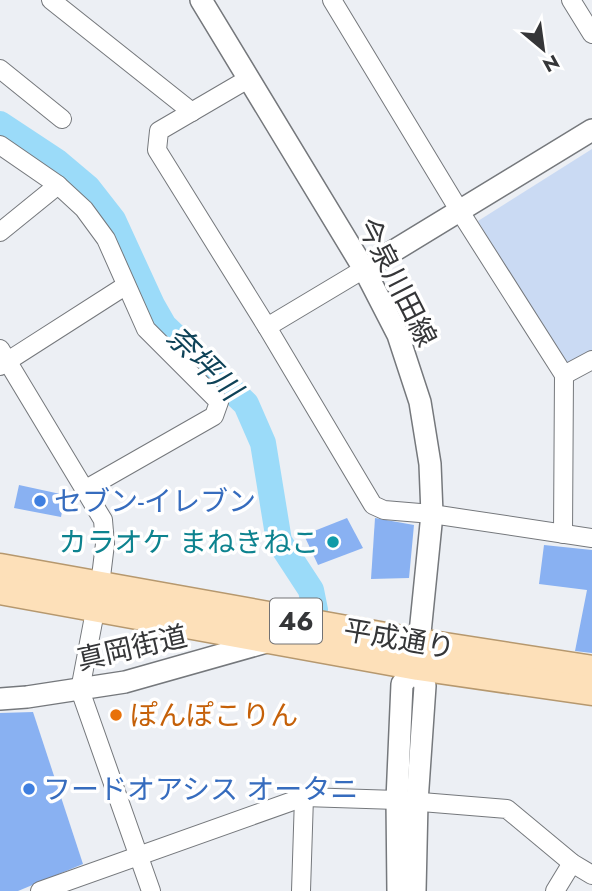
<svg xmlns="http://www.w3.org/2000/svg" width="592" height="891" viewBox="0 0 592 891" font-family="Jost,'Noto Sans JP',sans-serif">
<rect width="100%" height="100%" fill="#eceff4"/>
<polygon fill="#cadaf3" points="592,149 592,352 566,367 478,221"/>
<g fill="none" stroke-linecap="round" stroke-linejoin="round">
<polyline stroke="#9bdbf9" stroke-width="26" points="0,124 56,161 88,188 113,220 152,305 164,326 246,404 263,443 279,541 311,590 315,610"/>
</g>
<g fill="#89b1f2">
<polygon points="19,485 65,495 61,517 14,508"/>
<polygon points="347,518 363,548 318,565 304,535"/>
<polygon points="375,518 414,525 409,578 371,579"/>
<polygon points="544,545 592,550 592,653 575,651 587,590 539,584"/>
<polygon points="33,712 83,864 18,891 0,891 0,713"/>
</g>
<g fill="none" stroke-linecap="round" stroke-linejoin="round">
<defs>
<g id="minor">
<polyline points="51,0 192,112"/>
<polyline points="332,0 459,210 564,375 563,534"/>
<polyline points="571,0 592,34"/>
<polyline points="0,69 62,119"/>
<polyline points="248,79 159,131 157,150 267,327 373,505 384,510 432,514 592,538"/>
<polyline points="0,145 58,185 84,209 106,239 146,329 219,402 214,416 86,489"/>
<polyline points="0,232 58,185"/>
<polyline points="267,327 364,269"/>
<polyline points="0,349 103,520 105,544 100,585 80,690 151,891"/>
<polyline points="0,366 125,286"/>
<polyline points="564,375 592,360"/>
<polyline points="40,891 304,797 397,800 507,809 572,863 592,875"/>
<polyline points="301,891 304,797"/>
<polyline points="555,891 572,863"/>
</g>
<g id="tertiary">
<polyline points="201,0 364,269 398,335 420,402 430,464 432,514 419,643 418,666 425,686 417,802 415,891"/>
<polyline points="364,269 592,130"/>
<polyline points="0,699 27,697 125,682 270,641"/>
<polyline points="398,891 397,800 402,684 418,666"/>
</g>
<g id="primary">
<polyline points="0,568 419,643 592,670"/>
<polyline points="0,590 418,666 592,691"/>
</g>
</defs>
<use href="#minor" stroke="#75787c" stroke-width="20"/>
<use href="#tertiary" stroke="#75787c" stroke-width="24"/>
<use href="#primary" stroke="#b6986e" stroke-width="31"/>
<use href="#minor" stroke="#fff" stroke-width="18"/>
<use href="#tertiary" stroke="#fff" stroke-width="21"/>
<use href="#primary" stroke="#fde0b9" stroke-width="28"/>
</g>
<g fill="#3f7fe0" stroke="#fff" stroke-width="2.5">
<circle cx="40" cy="501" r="7"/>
<circle cx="29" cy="789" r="7"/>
</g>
<circle fill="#0f9aa8" stroke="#fff" stroke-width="2.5" cx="333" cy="542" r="7"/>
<circle fill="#e8710a" stroke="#fff" stroke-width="2.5" cx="116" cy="715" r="7"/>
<g text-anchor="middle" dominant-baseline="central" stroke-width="7" stroke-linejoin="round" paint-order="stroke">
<rect fill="#fff" stroke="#727274" stroke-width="2" x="270" y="598.5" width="52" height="45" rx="5"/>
<g font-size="26" font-weight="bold" fill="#353638">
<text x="296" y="621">46</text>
</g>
<g font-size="28" fill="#353638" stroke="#fff">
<text transform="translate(397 282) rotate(63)">今泉川田線</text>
<text transform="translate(399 639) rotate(10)">平成通り</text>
<text transform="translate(132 648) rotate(-13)">真岡街道</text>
</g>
<g font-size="28" fill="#366cbe" stroke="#fff" text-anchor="start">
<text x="54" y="501">セブン-イレブン</text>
<text x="43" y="789">フードオアシス オータニ</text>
</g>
<g font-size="28" fill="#0d838f" stroke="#fff" text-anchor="end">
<text x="319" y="542">カラオケ まねきねこ</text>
</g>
<g font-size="28" fill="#c56008" stroke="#fff" text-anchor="start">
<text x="130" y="715">ぽんぽこりん</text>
</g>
<g font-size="30" font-style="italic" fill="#0e4257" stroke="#fff">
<text transform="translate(204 363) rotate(45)">奈坪川</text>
</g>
</g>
<g transform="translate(543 49) rotate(151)" stroke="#ffffff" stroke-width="5" paint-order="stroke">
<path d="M0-5L12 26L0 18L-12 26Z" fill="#353638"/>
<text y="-10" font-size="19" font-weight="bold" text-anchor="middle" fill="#353638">N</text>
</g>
</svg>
